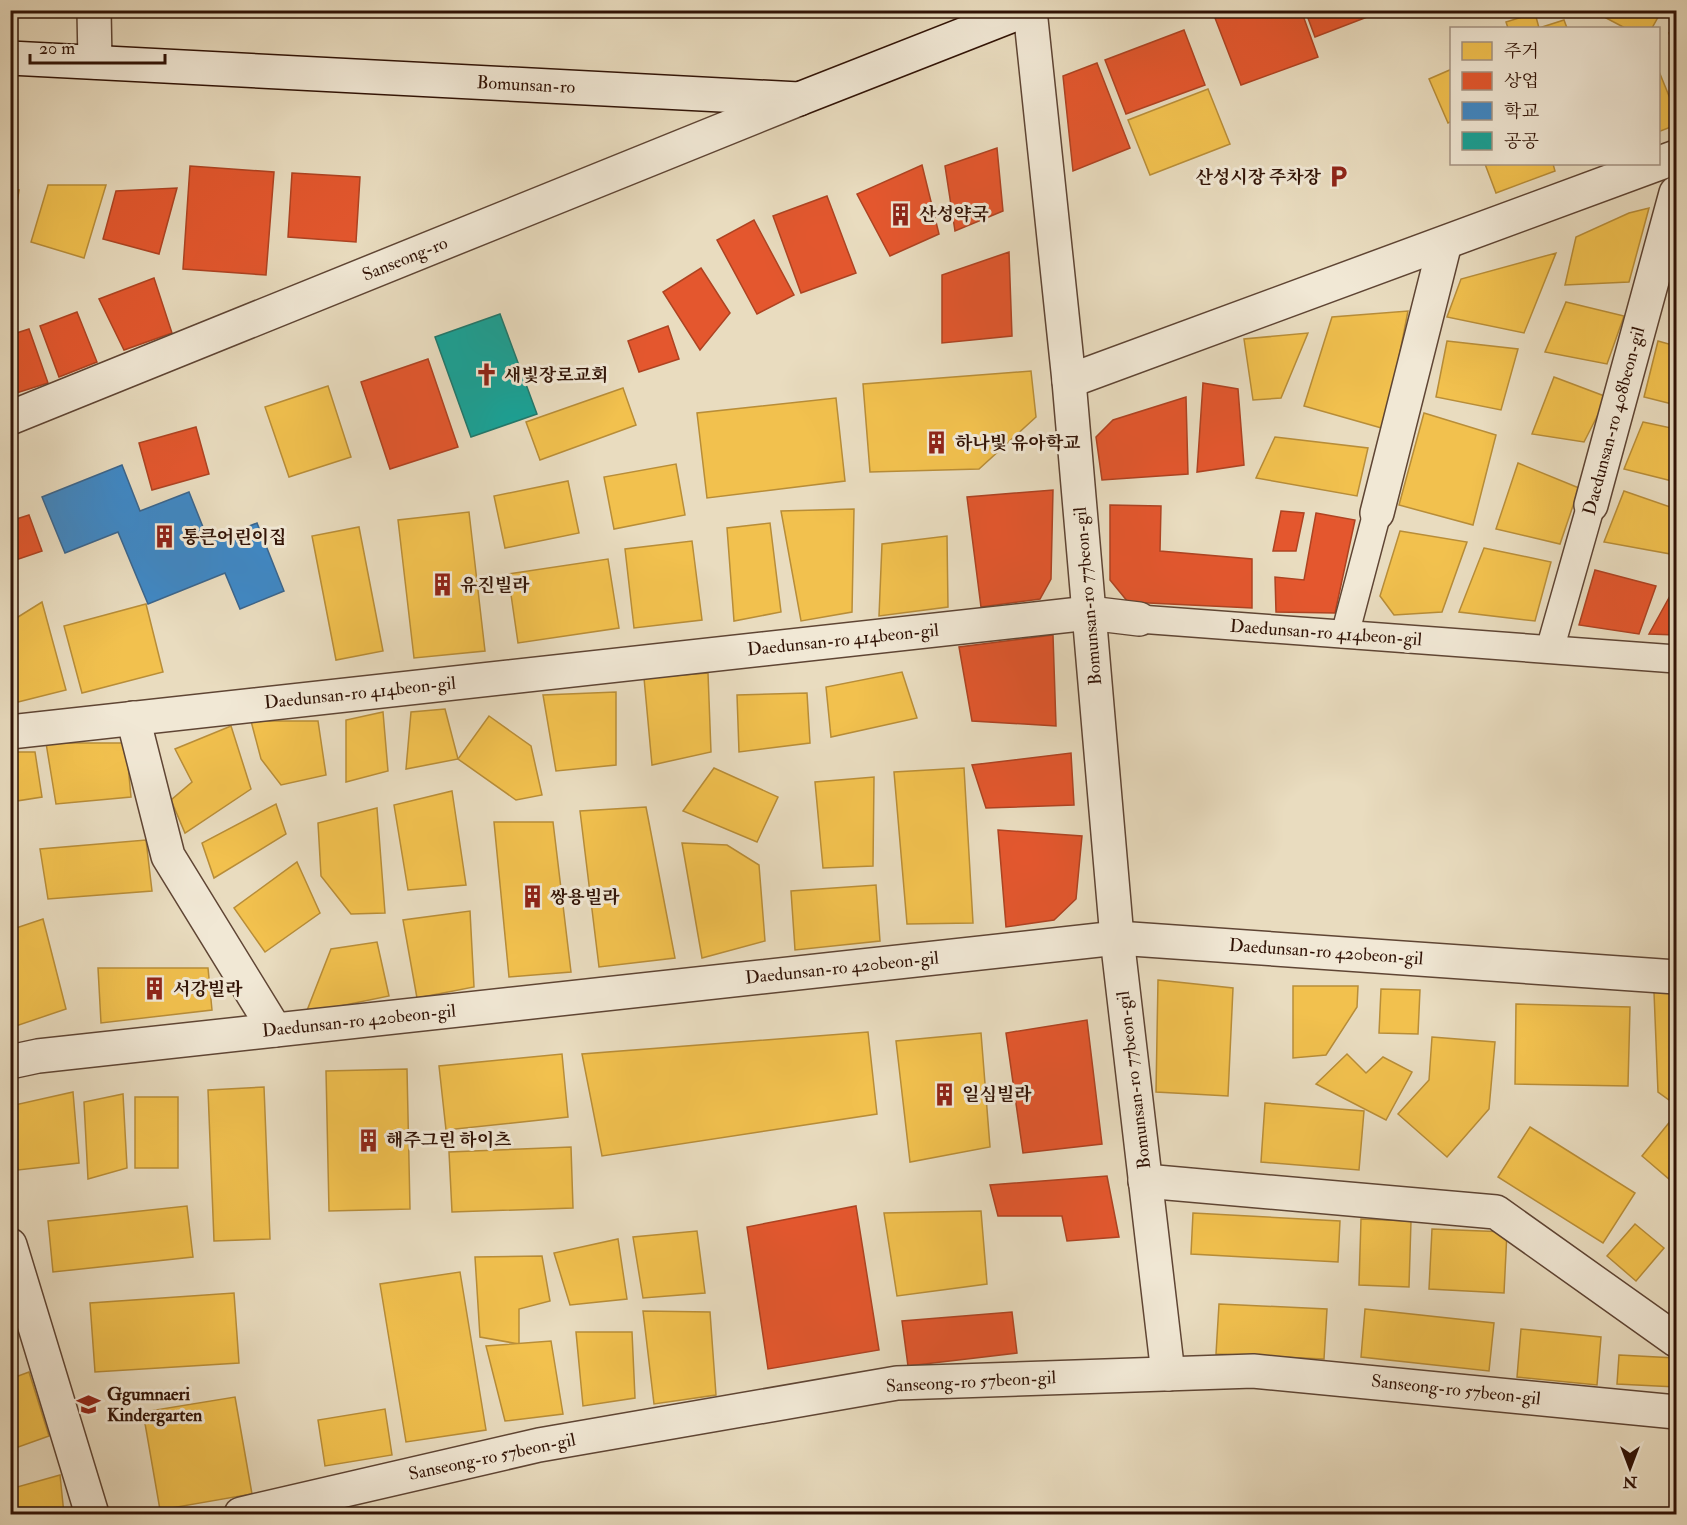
<svg xmlns="http://www.w3.org/2000/svg" width="1687" height="1525" viewBox="0 0 1687 1525" font-family="'IM FELL Double Pica','Noto Serif KR',serif">
<rect width="100%" height="100%" fill="#e9dcbf"/>
<filter id="stains"><feTurbulence type="fractalNoise" baseFrequency=".00333" numOctaves="4"/><feColorMatrix values="0 0 0 0 .2 0 0 0 0 .09 0 0 0 0 .02 0 0 0 .5 -.17"/></filter>
<radialGradient id="worn" r=".72"><stop offset=".6" stop-color="#630" stop-opacity="0"/><stop offset="1" stop-color="#630" stop-opacity=".3"/></radialGradient>
<g fill="#f2c14e" stroke="#b88d38" stroke-width="1.5">
<polygon points="1591,10 1662,10 1652,28 1625,28"/>
<polygon points="1535,13 1539,28 1564,20 1567,28 1508,28 1506,22"/>
<polygon points="1676,30 1676,52 1669,33"/>
<polygon points="1452,69 1452,121 1448,123 1429,79"/>
<polygon points="1658,69 1676,113 1676,125 1658,132"/>
<polygon points="1208,89 1230,144 1150,175 1128,120"/>
<polygon points="1485,164 1553,164 1555,171 1496,193"/>
<polygon points="48,185 106,185 84,258 31,242"/>
<polygon points="10,189 19,190 10,250"/>
<polygon points="1649,208 1629,282 1565,285 1576,237 1629,213"/>
<polygon points="1556,253 1524,333 1447,317 1461,279"/>
<polygon points="1566,302 1624,316 1607,364 1545,352"/>
<polygon points="1408,311 1385,429 1304,406 1332,317"/>
<polygon points="1308,333 1281,398 1253,400 1244,339"/>
<polygon points="1447,341 1518,349 1501,410 1436,397"/>
<polygon points="1658,341 1676,346 1676,405 1644,397"/>
<polygon points="1031,371 1036,417 979,469 870,472 863,384"/>
<polygon points="1554,377 1607,397 1584,442 1532,434"/>
<polygon points="328,386 351,457 289,477 265,407"/>
<polygon points="623,388 636,425 540,460 526,422"/>
<polygon points="836,398 845,481 707,498 697,413"/>
<polygon points="1424,413 1496,435 1473,525 1399,505"/>
<polygon points="1643,422 1676,429 1676,482 1624,469"/>
<polygon points="1275,437 1368,448 1357,496 1256,478"/>
<polygon points="1518,463 1579,488 1560,544 1496,529"/>
<polygon points="676,464 685,515 614,529 604,477"/>
<polygon points="568,481 579,533 505,548 494,496"/>
<polygon points="1624,491 1676,509 1676,555 1604,542"/>
<polygon points="854,509 852,612 801,621 781,511"/>
<polygon points="469,512 485,651 414,658 398,520"/>
<polygon points="770,523 781,612 734,621 727,528"/>
<polygon points="359,527 383,651 336,660 312,536"/>
<polygon points="1400,531 1467,542 1442,612 1394,615 1380,596"/>
<polygon points="947,536 948,607 879,616 882,544"/>
<polygon points="692,541 702,620 634,628 625,549"/>
<polygon points="1484,548 1551,562 1535,621 1459,612"/>
<polygon points="608,559 619,628 518,643 508,574"/>
<polygon points="42,602 66,690 10,704 10,622"/>
<polygon points="146,604 163,672 82,693 64,626"/>
<polygon points="902,672 917,718 831,737 826,687"/>
<polygon points="708,673 711,752 652,765 644,678"/>
<polygon points="616,692 616,765 556,771 543,695"/>
<polygon points="807,693 810,743 739,752 737,695"/>
<polygon points="445,709 458,759 406,769 411,712"/>
<polygon points="383,712 388,771 346,782 346,720"/>
<polygon points="489,716 531,746 542,795 516,800 458,759"/>
<polygon points="251,721 318,721 326,775 281,785 261,759"/>
<polygon points="231,726 251,789 185,833 171,800 192,782 175,749"/>
<polygon points="46,743 126,743 131,797 56,804"/>
<polygon points="10,752 35,752 42,797 10,802"/>
<polygon points="714,768 778,797 757,842 683,811"/>
<polygon points="964,768 973,923 907,924 894,772"/>
<polygon points="874,777 873,866 823,868 815,782"/>
<polygon points="452,791 466,885 408,890 394,805"/>
<polygon points="276,804 286,834 214,878 202,843"/>
<polygon points="646,807 675,958 599,967 580,811"/>
<polygon points="377,808 385,913 351,914 321,876 318,823"/>
<polygon points="494,822 553,822 571,972 509,977"/>
<polygon points="146,840 152,891 48,899 40,849"/>
<polygon points="682,843 727,845 759,865 765,941 702,958"/>
<polygon points="10,862 17,888 10,890"/>
<polygon points="297,862 320,913 265,952 234,908"/>
<polygon points="876,885 880,941 795,950 791,891"/>
<polygon points="470,911 474,987 417,998 403,920"/>
<polygon points="43,919 66,1009 10,1028 10,930"/>
<polygon points="377,942 389,996 306,1013 331,949"/>
<polygon points="98,968 208,968 212,1010 101,1023"/>
<polygon points="1158,980 1233,988 1228,1096 1156,1092"/>
<polygon points="1293,986 1358,986 1357,1007 1326,1055 1293,1058"/>
<polygon points="1381,989 1420,990 1418,1034 1379,1033"/>
<polygon points="1654,992 1676,992 1676,1105 1658,1092"/>
<polygon points="1516,1004 1630,1007 1628,1086 1515,1084"/>
<polygon points="868,1032 877,1114 602,1156 582,1054"/>
<polygon points="981,1033 990,1147 910,1162 896,1041"/>
<polygon points="1432,1037 1495,1042 1489,1109 1447,1157 1398,1114 1429,1080"/>
<polygon points="562,1054 568,1117 446,1130 439,1066"/>
<polygon points="1347,1054 1366,1073 1383,1057 1412,1072 1386,1120 1316,1084"/>
<polygon points="407,1069 410,1209 329,1211 326,1071"/>
<polygon points="264,1087 270,1239 214,1241 208,1090"/>
<polygon points="73,1092 79,1163 18,1170 10,1134 10,1106"/>
<polygon points="123,1094 127,1168 88,1179 84,1102"/>
<rect x="135" y="1097" width="43" height="71"/>
<polygon points="1265,1103 1364,1111 1359,1170 1261,1162"/>
<polygon points="1672,1119 1676,1122 1676,1185 1642,1156"/>
<polygon points="1530,1127 1635,1193 1603,1243 1498,1177"/>
<polygon points="571,1147 573,1208 452,1212 449,1152"/>
<polygon points="187,1206 193,1257 53,1272 48,1221"/>
<polygon points="981,1211 987,1284 897,1296 884,1213"/>
<polygon points="1193,1213 1340,1221 1338,1262 1191,1254"/>
<polygon points="1361,1219 1411,1221 1409,1287 1359,1285"/>
<polygon points="1635,1224 1664,1248 1636,1281 1607,1256"/>
<polygon points="1432,1229 1507,1232 1504,1293 1429,1289"/>
<polygon points="697,1231 705,1293 643,1298 633,1237"/>
<polygon points="618,1239 627,1299 570,1305 554,1253"/>
<polygon points="542,1256 550,1301 519,1309 519,1344 480,1337 475,1257"/>
<polygon points="460,1272 486,1430 406,1442 380,1284"/>
<polygon points="234,1293 239,1363 95,1372 90,1303"/>
<polygon points="1219,1304 1327,1309 1324,1359 1216,1354"/>
<polygon points="1365,1309 1494,1323 1489,1371 1361,1357"/>
<polygon points="643,1311 710,1312 716,1395 654,1404"/>
<polygon points="1521,1329 1601,1337 1597,1385 1517,1377"/>
<polygon points="576,1332 632,1332 635,1398 583,1406"/>
<polygon points="551,1341 563,1414 505,1421 486,1346"/>
<polygon points="1619,1355 1676,1358 1676,1387 1617,1384"/>
<polygon points="29,1372 49,1436 10,1450 10,1379"/>
<polygon points="235,1397 252,1494 160,1510 143,1412"/>
<polygon points="385,1409 392,1455 325,1466 318,1420"/>
<polygon points="60,1475 64,1514 10,1514 10,1489"/>
</g>
<g fill="#e4572e" stroke="#ae4322" stroke-width="1.5">
<polygon points="1235,10 1301,10 1318,57 1241,85 1215,18"/>
<polygon points="1305,10 1383,10 1383,11 1315,37"/>
<polygon points="1184,30 1205,85 1126,114 1105,60"/>
<polygon points="1097,63 1130,148 1073,171 1063,76"/>
<polygon points="997,148 1003,211 955,231 945,166"/>
<polygon points="922,165 939,234 890,256 857,194"/>
<polygon points="190,166 274,172 266,275 183,269"/>
<polygon points="292,173 360,177 356,242 288,237"/>
<polygon points="177,188 159,254 103,239 116,191"/>
<polygon points="827,196 856,273 801,293 773,216"/>
<polygon points="754,220 794,295 757,314 717,240"/>
<polygon points="1009,252 1012,336 942,343 942,275"/>
<polygon points="701,268 730,313 700,350 663,292"/>
<polygon points="154,278 172,333 124,350 99,299"/>
<polygon points="77,312 97,362 59,377 40,326"/>
<polygon points="668,326 679,359 639,372 628,341"/>
<polygon points="29,329 48,383 10,395 10,335"/>
<polygon points="428,359 458,447 390,469 361,382"/>
<polygon points="1203,383 1238,389 1244,465 1197,472"/>
<polygon points="1186,397 1188,474 1102,480 1096,437 1113,420"/>
<polygon points="196,427 209,474 152,490 139,443"/>
<polygon points="1053,490 1051,579 1040,599 981,607 967,497"/>
<polygon points="1110,505 1161,506 1160,551 1252,559 1252,608 1128,602 1110,580"/>
<polygon points="1281,511 1304,513 1296,551 1273,551"/>
<polygon points="1316,513 1355,520 1335,613 1276,612 1275,577 1304,580"/>
<polygon points="29,515 42,551 10,562 10,521"/>
<polygon points="1595,570 1656,586 1639,634 1579,625"/>
<polygon points="1676,585 1676,635 1649,634"/>
<polygon points="1053,635 1056,726 972,721 959,647"/>
<polygon points="1071,753 1074,805 986,808 972,765"/>
<polygon points="998,830 1082,836 1076,899 1054,920 1006,927"/>
<polygon points="1087,1020 1102,1144 1023,1153 1006,1033"/>
<polygon points="1107,1176 1119,1237 1067,1241 1062,1216 998,1216 990,1185"/>
<polygon points="856,1206 879,1350 768,1369 747,1227"/>
<polygon points="1012,1312 1017,1353 908,1366 902,1321"/>
</g>
<polygon fill="#3f88c5" stroke="#3b658c" stroke-width="1.5" points="122,465 140,511 189,492 209,542 257,523 284,591 240,609 225,573 148,604 118,532 65,553 42,497"/>
<polygon fill="#17a398" stroke="#1f786c" stroke-width="1.5" points="500,314 537,414 471,437 435,337"/>
<g fill="none" stroke-linecap="round" stroke-linejoin="round">
<defs>
<g id="pedestrian">
<polyline points="1139,619 1676,659"/>
<polyline points="1345,634 1377,513"/>
<polyline points="1550,649 1591,505"/>
</g>
<g id="minor">
<polyline points="94,10 95,62"/>
<polyline points="1030,10 1069,381 1117,938 1168,1374"/>
<polyline points="1069,381 1676,157"/>
<polyline points="1591,505 1676,193"/>
<polyline points="1377,513 1445,243"/>
<polyline points="133,718 168,856 275,1030"/>
<polyline points="10,732 1089,613 1139,619"/>
<polyline points="10,1062 38,1056 1117,938 1676,977"/>
<polyline points="1145,1181 1496,1212 1676,1340"/>
<polyline points="10,1245 92,1514"/>
<polyline points="241,1514 539,1445 897,1383 1253,1371 1676,1412"/>
</g>
<polyline id="tertiary" points="10,418 799,99"/>
<polyline id="secondary" points="10,58 799,99 1026,10"/>
</defs>
<use href="#pedestrian" stroke="#5f4534" stroke-width="30"/>
<use href="#minor" stroke="#5f4534" stroke-width="36"/>
<use href="#tertiary" stroke="#5f4534" stroke-width="36"/>
<use href="#secondary" stroke="#311306" stroke-width="36"/>
<use href="#pedestrian" stroke="#f1e8d5" stroke-width="27"/>
<use href="#minor" stroke="#f1e8d5" stroke-width="33"/>
<use href="#tertiary" stroke="#f1e8d5" stroke-width="33"/>
<use href="#secondary" stroke="#f1e8d5" stroke-width="33"/>
</g>
<defs>
<symbol id="parking-bare" viewBox="-9 -9 18 18"><path d="M-3.5-5.5H1a3.5 3.5 0 0 1 0 7H-1V5.5H-3.5ZM-1-3.4V-.6H.8a1.4 1.4 0 0 0 0-2.8Z" fill="#8f2418" stroke="#f1e8d5" stroke-width="2.5" paint-order="stroke"/></symbol>
<symbol id="building-bare" viewBox="-9 -9 18 18"><path d="M-4-6H4V6H1V3H-1V6H-4ZM-2.5-4.3h1.7v1.8h-1.7ZM.8-4.3h1.7v1.8H.8ZM-2.5-1h1.7V.8h-1.7ZM.8-1h1.7V.8H.8Z" fill="#8f2418" stroke="#f1e8d5" stroke-width="2.5" paint-order="stroke"/></symbol>
<symbol id="church-bare" viewBox="-9 -9 18 18"><path d="M-1.2-6h2.4v3.5h3.3v2.4h-3.3V6h-2.4V-.1h-3.3v-2.4h3.3Z" fill="#8f2418" stroke="#f1e8d5" stroke-width="2.5" paint-order="stroke"/></symbol>
<symbol id="school-bare" viewBox="-9 -9 18 18"><path d="M0-5L7-2L0 1L-7-2ZM-4 1L0 2.5L4 1V4Q0 6-4 4Z" fill="#8f2418" stroke="#f1e8d5" stroke-width="2.5" paint-order="stroke"/></symbol>
</defs>
<g fill-rule="evenodd">
<use href="#parking-bare" x="1322" y="160" width="33" height="33"/>
<use href="#building-bare" x="884" y="198" width="33" height="33"/>
<use href="#church-bare" x="470" y="358" width="33" height="33"/>
<use href="#building-bare" x="920" y="426" width="33" height="33"/>
<use href="#building-bare" x="148" y="520" width="33" height="33"/>
<use href="#building-bare" x="426" y="568" width="33" height="33"/>
<use href="#building-bare" x="516" y="880" width="33" height="33"/>
<use href="#building-bare" x="138" y="972" width="33" height="33"/>
<use href="#building-bare" x="928" y="1078" width="33" height="33"/>
<use href="#building-bare" x="352" y="1124" width="33" height="33"/>
<use href="#school-bare" x="72" y="1388" width="33" height="33"/>
</g>
<g text-anchor="middle" dominant-baseline="central" stroke-width="6" stroke-linejoin="round" paint-order="stroke">
<g font-size="18" fill="#311306" stroke="#f1e8d5">
<text transform="translate(526 85) rotate(3)">Bomunsan-ro</text>
<text transform="translate(405 259) rotate(-22)">Sanseong-ro</text>
<text transform="translate(1614 421) rotate(-75)">Daedunsan-ro 408beon-gil</text>
<text transform="translate(1088 596) rotate(-95)">Bomunsan-ro 77beon-gil</text>
<text transform="translate(1326 633) rotate(4)">Daedunsan-ro 414beon-gil</text>
<text transform="translate(843 640) rotate(-6)">Daedunsan-ro 414beon-gil</text>
<text transform="translate(360 693) rotate(-6)">Daedunsan-ro 414beon-gil</text>
<text transform="translate(1326 952) rotate(4)">Daedunsan-ro 420beon-gil</text>
<text transform="translate(842 968) rotate(-6)">Daedunsan-ro 420beon-gil</text>
<text transform="translate(359 1021) rotate(-6)">Daedunsan-ro 420beon-gil</text>
<text transform="translate(1134 1080) rotate(-97)">Bomunsan-ro 77beon-gil</text>
<text transform="translate(971 1382) rotate(-3)">Sanseong-ro 57beon-gil</text>
<text transform="translate(1456 1390) rotate(6)">Sanseong-ro 57beon-gil</text>
<text transform="translate(492 1457) rotate(-12)">Sanseong-ro 57beon-gil</text>
</g>
<g font-size="18" font-weight="bold" fill="#311306" stroke="#f1e8d5" text-anchor="start">
<text x="1321" y="177" text-anchor="end">산성시장 주차장</text>
<text x="919" y="214">산성약국</text>
<text x="504" y="375">새빛장로교회</text>
<text x="955" y="443">하나빛 유아학교</text>
<text x="182" y="537">통큰어린이집</text>
<text x="460" y="585">유진빌라</text>
<text x="550" y="897">쌍용빌라</text>
<text x="173" y="989">서강빌라</text>
<text x="962" y="1094">일심빌라</text>
<text x="386" y="1140">해주그린 하이츠</text>
<text x="107" y="1394">Ggumnaeri<tspan x="107" dy="21">Kindergarten</tspan></text>
</g>
</g>
<rect width="1687" height="1525" fill="none" stroke="#e9dcbf" stroke-width="36"/>
<rect x="12" y="12" width="1663" height="1501" fill="none" stroke="#311306" stroke-width="3"/>
<rect x="18" y="18" width="1651" height="1489" fill="none" stroke="#311306" stroke-width="1.5"/>
<rect x="1450" y="27" width="210" height="138" fill="#f1e8d5" stroke="#a49382" stroke-width="1.5"/>
<rect x="1462" y="42" width="30" height="18" fill="#f2c14e" stroke="#a49382" stroke-width="1.5"/>
<text x="1504" y="57" font-size="18" fill="#311306">주거</text>
<rect x="1462" y="72" width="30" height="18" fill="#e4572e" stroke="#a49382" stroke-width="1.5"/>
<text x="1504" y="87" font-size="18" fill="#311306">상업</text>
<rect x="1462" y="102" width="30" height="18" fill="#3f88c5" stroke="#a49382" stroke-width="1.5"/>
<text x="1504" y="117" font-size="18" fill="#311306">학교</text>
<rect x="1462" y="132" width="30" height="18" fill="#17a398" stroke="#a49382" stroke-width="1.5"/>
<text x="1504" y="147" font-size="18" fill="#311306">공공</text>
<g transform="translate(1630 1468) rotate(180)" stroke="#f1e8d5" stroke-width="4.5" paint-order="stroke">
<path d="M0-4.5L10 22L0 15L-10 22Z" fill="#311306"/>
<text y="-9" font-size="16" font-weight="bold" text-anchor="middle" fill="#311306">N</text>
</g>
<path d="M30 54v9h135v-9" fill="none" stroke="#311306" stroke-width="3"/>
<text x="39" y="54" font-size="18" fill="#311306" stroke="#f1e8d5" stroke-width="4.5" paint-order="stroke">20 m</text>
<rect width="100%" height="100%" filter="url(#stains)"/>
<rect width="100%" height="100%" fill="url(#worn)"/>
</svg>
